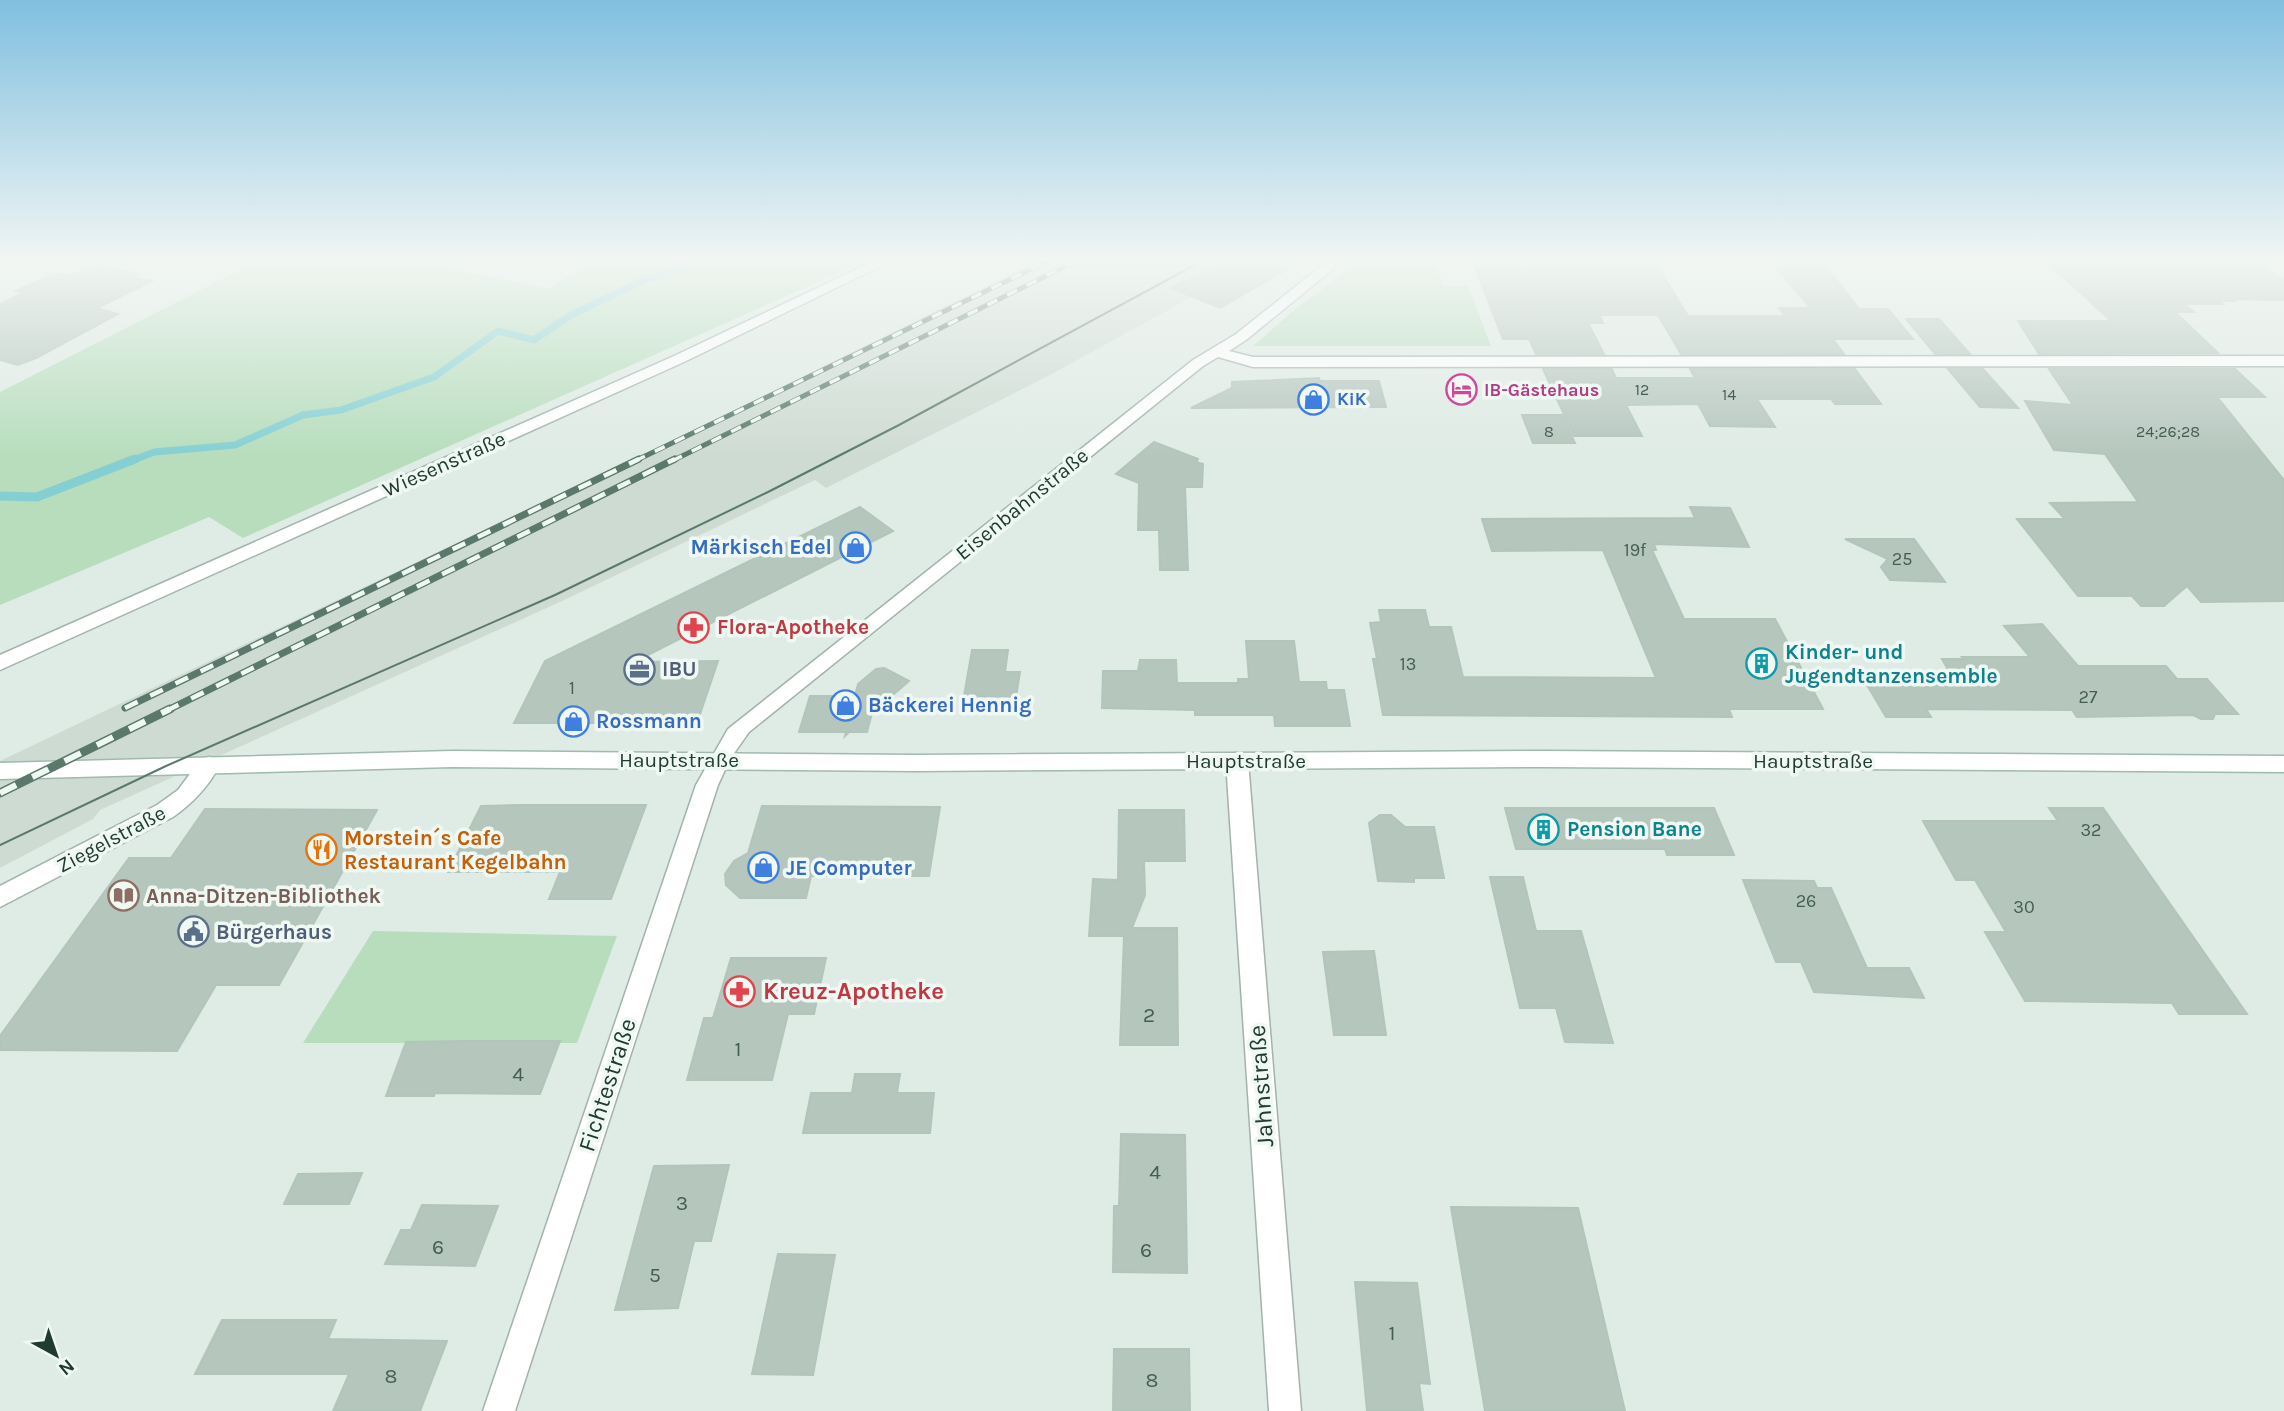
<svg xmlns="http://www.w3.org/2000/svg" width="2284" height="1411" viewBox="0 0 2284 1411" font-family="Karla,sans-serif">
<rect width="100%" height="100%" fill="#dfebe5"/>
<polygon fill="#cedbd3" points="1039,260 1259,260 1050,375 826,488 815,480 562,601 100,810 93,819 0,868 0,761 723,416"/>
<g fill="#b7ddbd">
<polygon points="260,260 409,260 548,289 596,260 867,260 243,538 209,517 0,605 0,392"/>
<polygon points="1362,260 1435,260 1443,286 1468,286 1491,346 1253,346 1299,306"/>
<polygon points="373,931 617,936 577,1043 303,1043"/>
</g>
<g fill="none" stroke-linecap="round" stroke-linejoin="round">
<polyline stroke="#85cfd3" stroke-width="7" points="131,461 154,452 235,445 303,415 341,410 434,377 498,331 534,340 571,315 646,279 711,260"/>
<polyline stroke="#85cfd3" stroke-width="9" points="0,496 37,497 135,459"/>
</g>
<g fill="#b5c6bd" stroke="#b2c5bb" stroke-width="2">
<polygon points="1226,260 1303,260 1220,308 1171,288"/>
<polygon points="1472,260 1586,260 1589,264 1656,264 1688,316 1785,316 1779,308 1811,308 1769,260 1821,260 1859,309 1888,309 1913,339 1833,339 1844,354 1681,354 1658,315 1599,315 1603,323 1588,323 1604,354 1536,354 1529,339 1503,339"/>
<polygon points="2045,260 2256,260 2284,280 2284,300 2233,299 2235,301 2219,301 2223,304 2184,304 2194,312 2175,312 2218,353 2039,354 2018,321 2111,321"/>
<polygon points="97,264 139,274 133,277 152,281 97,308 118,314 36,358 18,365 0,360 0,304 24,293 16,291 56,273 70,276"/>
<polygon points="1906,319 1939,319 1970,354 1935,354"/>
<polygon points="1543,369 1612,369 1616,378 1695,378 1690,369 1855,369 1881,404 1835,404 1831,399 1757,399 1775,427 1710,426 1698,404 1626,405 1642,436 1574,436"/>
<polygon points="1948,369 1983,369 2018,408 1980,407"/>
<polygon points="2049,369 2235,369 2265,397 2217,397 2284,480 2284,601 2201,602 2187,586 2164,606 2141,606 2132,596 2078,596 2017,519 2065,519 2050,503 2138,502 2105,454 2054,450 2025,401 2073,405"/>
<polygon points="1319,378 1320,381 1379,381 1386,407 1191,408 1232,388 1232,382"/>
<polygon points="1522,415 1562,415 1575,443 1533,443"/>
<polygon points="1154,442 1198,459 1196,462 1203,464 1202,487 1185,487 1188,570 1160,570 1159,530 1138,530 1139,483 1116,474"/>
<polygon points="860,507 893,531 634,662 718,661 697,723 514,723 545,661"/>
<polygon points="1690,507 1730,508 1749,547 1654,544 1656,550 1652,550 1684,619 1775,619 1823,709 1729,709 1732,717 1383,715 1373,659 1377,659 1370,623 1381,622 1379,610 1425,610 1429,627 1451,627 1463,677 1656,678 1603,550 1492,551 1482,519 1695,518"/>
<polygon points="1845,539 1914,539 1945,582 1890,580 1881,567 1888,559"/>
<polygon points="2042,624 2078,666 2166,666 2177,679 2207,679 2238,714 2215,714 2213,719 2201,719 2193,715 2077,717 2072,710 1926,709 1931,717 1886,717 1864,680 1954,680 1942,659 1964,659 1962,657 2030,657 2004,626"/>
<polygon points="1246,641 1294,641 1299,682 1326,682 1327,690 1344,690 1350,726 1275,726 1274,715 1195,715 1195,710 1102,708 1103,671 1138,671 1140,660 1176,660 1177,683 1238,683 1238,679 1249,679"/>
<polygon points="972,650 1008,650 1005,672 1020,672 1016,697 964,696"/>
<polygon points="884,668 909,681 872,713 867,732 849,732 845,736 846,732 799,732 810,696 855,696 858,684 876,669"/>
<polygon points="522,805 646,805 611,899 549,899 560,872 448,872 481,806"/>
<polygon points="762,806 940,807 929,876 811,876 806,898 740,898 726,885 725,874 734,861 748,853"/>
<polygon points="1505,808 1714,808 1734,855 1667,855 1665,849 1516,849"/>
<polygon points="2049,808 2103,808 2247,1014 2179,1014 2172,1003 2025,1001 1985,932 2006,932 1975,880 1956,880 1923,821 2058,821"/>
<polygon points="205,809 377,810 279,985 216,985 177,1051 0,1050 0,1036 129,858 171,858"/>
<polygon points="1119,810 1184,810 1185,861 1144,861 1145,895 1132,928 1177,928 1178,1045 1120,1045 1124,936 1089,936 1093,879 1118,880"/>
<polygon points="1380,815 1391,815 1405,827 1434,827 1444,878 1414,878 1414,882 1378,881 1369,823"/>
<polygon points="1490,877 1523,877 1536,931 1581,931 1613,1043 1565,1042 1556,1008 1520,1008"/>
<polygon points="1743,880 1814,881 1817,888 1831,888 1867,968 1909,968 1924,998 1814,992 1801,962 1776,962"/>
<polygon points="1374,951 1386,1035 1334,1035 1323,952"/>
<polygon points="731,958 826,958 814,1014 788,1014 772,1080 687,1080 704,1018 713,1018"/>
<polygon points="464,1041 560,1041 540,1094 435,1093 434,1096 386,1096 406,1042"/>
<polygon points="855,1074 900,1074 897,1093 934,1093 930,1133 803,1133 811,1093 852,1093"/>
<polygon points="1121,1134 1185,1135 1187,1273 1113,1272 1114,1206 1119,1206"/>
<polygon points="729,1165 711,1241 694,1241 678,1308 615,1310 654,1166"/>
<polygon points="362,1173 349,1204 284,1204 298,1174"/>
<polygon points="422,1205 498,1206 475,1266 385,1264 401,1230 411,1230"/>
<polygon points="1451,1207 1578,1208 1625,1411 1485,1411"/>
<polygon points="778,1254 835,1255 813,1375 752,1374"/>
<polygon points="1355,1282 1417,1283 1430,1384 1419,1383 1423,1411 1367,1411"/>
<polygon points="222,1320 336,1320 328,1339 447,1341 420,1411 333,1411 349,1374 195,1374"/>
<polygon points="1114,1349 1189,1349 1190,1411 1113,1411"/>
</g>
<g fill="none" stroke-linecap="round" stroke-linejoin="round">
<defs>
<g id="street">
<polygon points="876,260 893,260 684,362 0,670 0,655 674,356"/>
<polygon points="1329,260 1344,260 1246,340 1229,351 1253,357 2284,356 2284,366 1253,367 1218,357 1203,366 749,732 730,759 718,785 515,1411 483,1411 696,785 728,729 1193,360 1236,334"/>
<polygon points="1237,753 1245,755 1248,761 1301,1411 1269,1411 1226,761 1229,755"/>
<path d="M209 757 217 759 220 765C208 787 193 803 173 817L0 907V886L157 805 178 790 201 759Z"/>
</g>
<polygon id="secondary" points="452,751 916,755 1543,751 2284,756 2284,772 1543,767 916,771 452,767 0,779 0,763"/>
</defs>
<use href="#street" stroke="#a2b3ab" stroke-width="3"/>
<use href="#secondary" stroke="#a0baae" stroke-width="3"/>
<use href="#street" fill="#fff" fill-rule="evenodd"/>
<use href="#secondary" fill="#fff" fill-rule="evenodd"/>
<polyline stroke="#5a786c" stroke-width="2" points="0,845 166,766 555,595 770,491 899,425 1204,260"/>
<defs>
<g id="rail-far2">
<polyline points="635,461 1050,260"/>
<polyline points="672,461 1078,260"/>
</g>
<g id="rail-far1">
<polyline points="125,708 639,459"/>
<polyline points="166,711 675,459"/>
</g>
<polyline id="rail" points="0,793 170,709"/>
</defs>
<use href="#rail-far2" stroke="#5a786c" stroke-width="5"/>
<use href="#rail-far1" stroke="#5a786c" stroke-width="7"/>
<use href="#rail" stroke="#5a786c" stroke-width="9"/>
<use href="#rail-far2" stroke="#f0f8f3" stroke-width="3.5" stroke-dasharray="11" stroke-linecap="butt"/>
<use href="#rail-far1" stroke="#f0f8f3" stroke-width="4.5" stroke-dasharray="14" stroke-linecap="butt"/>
<use href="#rail" stroke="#f0f8f3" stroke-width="6" stroke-dasharray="18" stroke-linecap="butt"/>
</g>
<linearGradient id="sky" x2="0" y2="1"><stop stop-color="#80bfe0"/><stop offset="0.57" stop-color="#f1f6f3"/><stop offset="1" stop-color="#f1f6f3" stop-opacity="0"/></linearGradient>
<rect width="2284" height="457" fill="url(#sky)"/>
<defs>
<symbol id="hotel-ring" viewBox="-11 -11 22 22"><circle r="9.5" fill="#f0f8f3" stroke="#d1479c" stroke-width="1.5"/><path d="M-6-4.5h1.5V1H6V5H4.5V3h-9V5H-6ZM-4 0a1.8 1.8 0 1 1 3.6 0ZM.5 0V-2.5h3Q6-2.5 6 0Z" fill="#d1479c"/></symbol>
<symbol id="shop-ring" viewBox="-11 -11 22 22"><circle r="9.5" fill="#f0f8f3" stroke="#3f7fe0" stroke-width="1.5"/><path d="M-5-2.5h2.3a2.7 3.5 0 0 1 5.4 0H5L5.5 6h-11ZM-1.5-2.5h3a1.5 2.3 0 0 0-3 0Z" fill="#3f7fe0"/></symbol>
<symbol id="pharmacy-ring" viewBox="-11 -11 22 22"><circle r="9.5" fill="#f0f8f3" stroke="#e0444e" stroke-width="1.5"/><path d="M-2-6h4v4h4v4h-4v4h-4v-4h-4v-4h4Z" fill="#e0444e"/></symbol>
<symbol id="building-ring" viewBox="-11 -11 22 22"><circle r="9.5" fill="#f0f8f3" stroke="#0f9aa8" stroke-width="1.5"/><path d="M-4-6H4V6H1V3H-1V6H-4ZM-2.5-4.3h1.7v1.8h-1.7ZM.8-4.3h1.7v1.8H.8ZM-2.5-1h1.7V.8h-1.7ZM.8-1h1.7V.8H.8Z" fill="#0f9aa8"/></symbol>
<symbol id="office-ring" viewBox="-11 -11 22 22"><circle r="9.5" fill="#f0f8f3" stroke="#5c6f8a" stroke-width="1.5"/><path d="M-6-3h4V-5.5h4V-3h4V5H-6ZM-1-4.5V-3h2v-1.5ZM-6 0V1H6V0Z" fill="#5c6f8a"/></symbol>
<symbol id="restaurant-ring" viewBox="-11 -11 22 22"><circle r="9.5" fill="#f0f8f3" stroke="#e8710a" stroke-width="1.5"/><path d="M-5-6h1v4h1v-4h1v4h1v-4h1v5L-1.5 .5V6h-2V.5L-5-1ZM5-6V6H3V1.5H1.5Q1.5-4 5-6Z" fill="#e8710a"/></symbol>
<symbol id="library-ring" viewBox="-11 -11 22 22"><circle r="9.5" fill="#f0f8f3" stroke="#8d6e63" stroke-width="1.5"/><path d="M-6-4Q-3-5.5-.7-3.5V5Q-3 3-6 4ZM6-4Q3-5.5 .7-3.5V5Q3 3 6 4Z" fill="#8d6e63"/></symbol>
<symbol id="civic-ring" viewBox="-11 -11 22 22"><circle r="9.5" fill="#f0f8f3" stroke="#5c6f8a" stroke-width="1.5"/><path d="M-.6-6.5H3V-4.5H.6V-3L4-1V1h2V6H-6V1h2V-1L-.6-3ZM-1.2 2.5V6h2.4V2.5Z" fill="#5c6f8a"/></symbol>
</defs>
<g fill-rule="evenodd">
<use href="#hotel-ring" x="1444" y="372" width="35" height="35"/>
<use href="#shop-ring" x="1296" y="382" width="35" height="35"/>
<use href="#shop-ring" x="838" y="530" width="35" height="35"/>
<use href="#pharmacy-ring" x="676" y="610" width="35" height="35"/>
<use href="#building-ring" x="1744" y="646" width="35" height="35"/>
<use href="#office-ring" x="622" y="652" width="35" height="35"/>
<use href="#shop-ring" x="828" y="688" width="35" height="35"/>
<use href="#shop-ring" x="556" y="704" width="35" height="35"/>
<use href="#building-ring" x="1526" y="812" width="35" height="35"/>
<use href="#restaurant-ring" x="304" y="832" width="35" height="35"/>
<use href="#shop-ring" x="746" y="850" width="35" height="35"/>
<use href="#library-ring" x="106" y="878" width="35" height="35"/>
<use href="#civic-ring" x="176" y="914" width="35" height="35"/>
<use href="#pharmacy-ring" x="722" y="974" width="35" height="35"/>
</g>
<g text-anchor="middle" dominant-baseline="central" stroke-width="7" stroke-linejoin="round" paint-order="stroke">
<g font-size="16" fill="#455e54">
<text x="1642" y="389">12</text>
<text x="1729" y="394">14</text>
<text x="1549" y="431">8</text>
<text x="2168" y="431">24;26;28</text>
</g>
<g font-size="18" font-weight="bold" fill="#b23c85" stroke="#f0f8f3" text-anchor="start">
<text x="1484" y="390">IB-Gästehaus</text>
</g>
<g font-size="18" font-weight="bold" fill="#366cbe" stroke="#f0f8f3" text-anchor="start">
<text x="1337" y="399">KiK</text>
</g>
<g font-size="18" fill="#455e54">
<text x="1635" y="550">19f</text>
<text x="1902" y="559">25</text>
<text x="1408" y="664">13</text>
<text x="572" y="688">1</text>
<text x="2088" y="697">27</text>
<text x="2091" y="830">32</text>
<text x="1806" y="901">26</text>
<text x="2024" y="907">30</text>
</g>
<g font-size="21" fill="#203c31" stroke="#f0f8f3">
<text transform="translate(444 464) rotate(-24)">Wiesenstraße</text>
<text transform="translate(1022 504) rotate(-39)">Eisenbahnstraße</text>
<text x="679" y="760">Hauptstraße</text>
<text x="1246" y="761">Hauptstraße</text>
<text x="1813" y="761">Hauptstraße</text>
<text transform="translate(111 839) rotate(-28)">Ziegelstraße</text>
</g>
<g font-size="21" font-weight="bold" fill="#366cbe" stroke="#f0f8f3" text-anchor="start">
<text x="832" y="547" text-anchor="end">Märkisch Edel</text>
<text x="868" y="705">Bäckerei Hennig</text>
<text x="596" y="721">Rossmann</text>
<text x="786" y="868">JE Computer</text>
</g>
<g font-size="21" font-weight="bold" fill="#be3a42" stroke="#f0f8f3" text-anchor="start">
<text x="717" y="627">Flora-Apotheke</text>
</g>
<g font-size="21" font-weight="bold" fill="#0d838f" stroke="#f0f8f3" text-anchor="start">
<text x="1785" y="652">Kinder- und<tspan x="1785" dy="24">Jugendtanzensemble</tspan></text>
<text x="1567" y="829">Pension Bane</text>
</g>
<g font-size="21" font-weight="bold" fill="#4e5e75" stroke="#f0f8f3" text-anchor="start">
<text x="662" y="669">IBU</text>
<text x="216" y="932">Bürgerhaus</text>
</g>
<g font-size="21" font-weight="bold" fill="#c56008" stroke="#f0f8f3" text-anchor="start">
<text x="344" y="838">Morstein´s Cafe<tspan x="344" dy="24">Restaurant Kegelbahn</tspan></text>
</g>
<g font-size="21" font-weight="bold" fill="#785e54" stroke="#f0f8f3" text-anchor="start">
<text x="146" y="896">Anna-Ditzen-Bibliothek</text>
</g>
<g font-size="21" fill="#455e54">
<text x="1149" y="1015">2</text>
<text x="738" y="1049">1</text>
<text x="518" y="1074">4</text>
<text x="1155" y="1172">4</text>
<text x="682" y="1203">3</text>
<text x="438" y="1247">6</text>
<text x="1146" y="1250">6</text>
<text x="655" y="1275">5</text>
<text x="1392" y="1333">1</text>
<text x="391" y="1376">8</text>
<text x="1152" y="1380">8</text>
</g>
<g font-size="24" font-weight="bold" fill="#be3a42" stroke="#f0f8f3" text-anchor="start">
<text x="763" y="991">Kreuz-Apotheke</text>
</g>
<g font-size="24" fill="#203c31" stroke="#f0f8f3">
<text transform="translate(607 1085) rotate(-72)">Fichtestraße</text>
<text transform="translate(1261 1086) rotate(-94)">Jahnstraße</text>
</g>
</g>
<g transform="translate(56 1355) rotate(140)" stroke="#f0f8f3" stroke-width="5" paint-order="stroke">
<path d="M0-5L12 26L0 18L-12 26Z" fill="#203c31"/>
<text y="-10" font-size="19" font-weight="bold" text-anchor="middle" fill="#203c31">N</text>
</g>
</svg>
